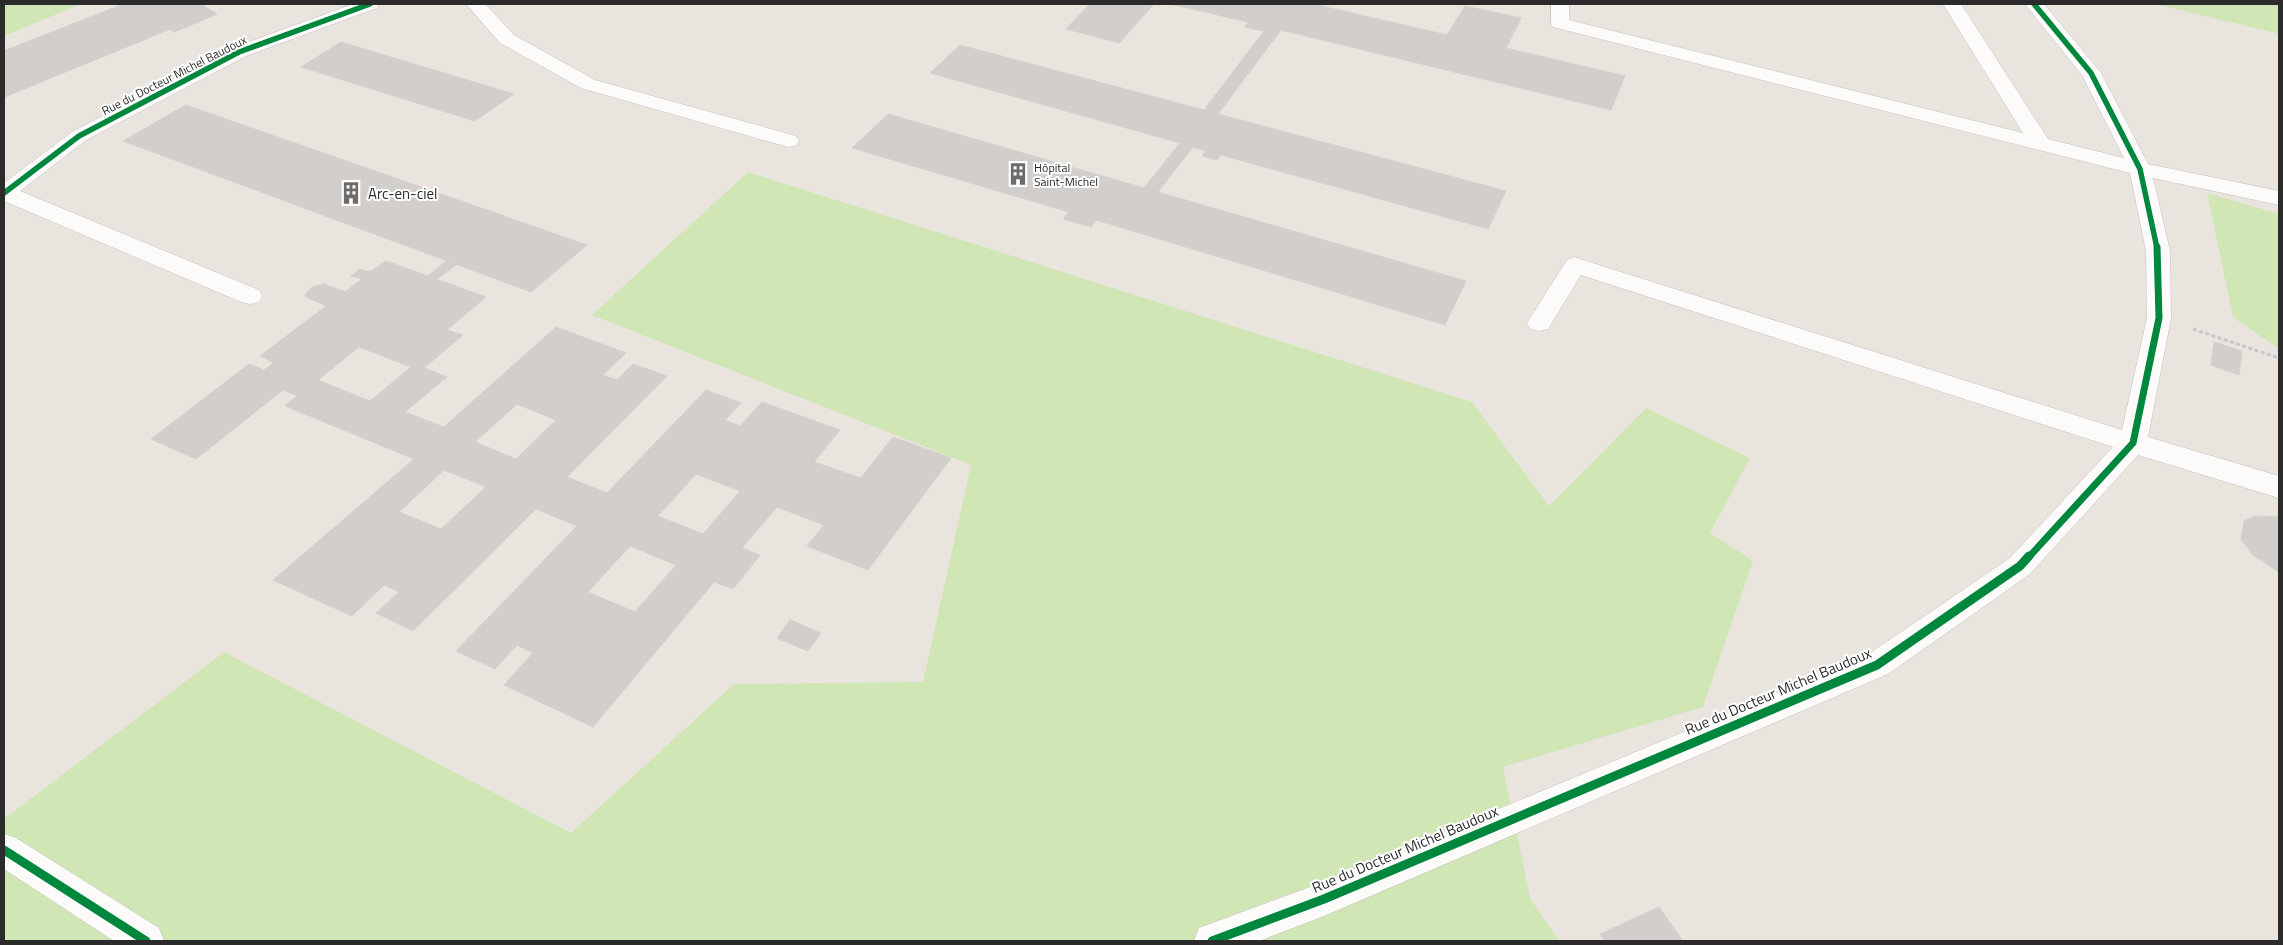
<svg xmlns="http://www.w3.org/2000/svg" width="2283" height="945" viewBox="0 0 2283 945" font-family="'Titillium Web',sans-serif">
<rect width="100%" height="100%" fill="#eae4df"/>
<g fill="#d0e7b5">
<polygon points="4,4 81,4 4,36"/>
<polygon points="2155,4 2279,4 2279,34"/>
<polygon points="748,172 1472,402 1549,506 1646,408 1750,458 1710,533 1753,561 1703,707 1503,767 1530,898 1559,941 4,941 4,819 224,652 571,833 734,684 923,682 971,465 592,315"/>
<polygon points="2207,193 2279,214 2279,349 2233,317"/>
</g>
<g fill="#d2cecb" stroke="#d5d0cc" fill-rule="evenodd">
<polygon points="124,4 200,4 217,14 174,32 170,29 4,97 4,51"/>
<polygon points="124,4 200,4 217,14 174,32 170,29 4,97 4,51"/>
<polygon points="1090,4 1154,4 1119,43 1066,29"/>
<polygon points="1170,4 1313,4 1447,35 1465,6 1521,18 1506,48 1625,76 1611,110 1281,30 1218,114 1506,191 1488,229 1221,155 1217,160 1202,156 1206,151 1193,147 1158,192 1466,281 1445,325 1096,220 1091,227 1063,219 1069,212 852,148 888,114 1144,188 1180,143 930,73 960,45 1204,110 1264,31 1245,27 1248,22"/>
<polygon points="341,42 514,94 475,121 301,67"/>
<polygon points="186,105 587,245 531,292 123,141"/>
<path d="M386 261 486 297 447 330 463 335 424 368 447 377 405 412 444 427 556 327 626 353 603 375 617 380 633 364 667 376 567 477 607 493 706 390 741 403 725 420 740 426 762 402 840 430 814 462 861 478 893 437 951 458 868 570 807 546 824 525 777 507 742 548 760 555 733 589 714 582 593 727 504 685 533 653 517 645 495 669 456 651 577 526 536 509 413 631 376 613 399 592 384 585 352 616 273 580 414 459 285 406 297 396 283 390 196 459 151 439 249 364 264 370 274 363 260 356 326 306 306 297 305 295 312 287 324 284 345 292 362 279 351 276 360 269 370 272ZM359 347 411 367 370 401 318 380ZM517 404 556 420 516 459 475 442ZM444 470 486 487 441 529 399 512ZM696 474 740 491 703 534 658 516ZM630 546 676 565 635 612 588 592Z"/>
<polygon points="446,261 456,265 437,279 428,276"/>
<polygon points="2214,342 2242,351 2239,375 2211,365"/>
<polygon points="2254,516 2279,517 2279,572 2253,555 2241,539 2244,521"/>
<polygon points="790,620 821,633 808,651 777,638"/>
<polygon points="1659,907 1683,941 1605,941 1600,934"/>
</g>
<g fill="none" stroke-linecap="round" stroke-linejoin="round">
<defs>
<g id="minor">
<polygon points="353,4 379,4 377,8 246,56 86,140 20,191 259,290 262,296 259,302 250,304 241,302 4,201 4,183 72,132 232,48"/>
<polygon points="466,4 485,4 514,35 595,80 796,136 799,141 796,146 788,147 581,88 500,43"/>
<polygon points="1551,4 1569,4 1569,20 2023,133 1943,4 1961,4 2048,139 2124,158 2082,75 2025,4 2044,4 2101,73 2148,164 2279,191 2279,205 2153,178 2170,251 2171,318 2148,437 2279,476 2279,498 2138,455 2030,574 1888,674 1324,916 1259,941 1194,941 1199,928 1321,883 1866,656 2010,558 2113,447 1581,275 1548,329 1539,331 1530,329 1527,323 1567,260 1575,257 1583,260 2122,430 2147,318 2146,251 2130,173 1553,27 1551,23"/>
<polygon points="4,834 16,838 159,928 164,941 114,941 4,869"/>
</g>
</defs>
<use href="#minor" stroke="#c3c1c1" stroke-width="1"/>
<polyline stroke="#c8c7c7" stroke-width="3" stroke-dasharray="4 2.5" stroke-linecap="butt" points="2193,329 2279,358"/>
<use href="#minor" fill="#fcfbfa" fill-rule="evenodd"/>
<defs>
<g id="cycleway-far2">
<polyline points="2034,4 2091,73 2140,169 2157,248"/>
<polyline points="4,193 79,136 239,52 370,4"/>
</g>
<polyline id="cycleway-far1" points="2028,558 2133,443 2159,318 2157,247"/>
<g id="cycleway">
<polyline points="4,850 146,941"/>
<polyline points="1212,941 1324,899 1877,665 2020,566 2029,556"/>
</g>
</defs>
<use href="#cycleway-far2" stroke="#fff" stroke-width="8"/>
<use href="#cycleway-far1" stroke="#fff" stroke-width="10"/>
<use href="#cycleway" stroke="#fff" stroke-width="12"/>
<use href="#cycleway-far2" stroke="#00873e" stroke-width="5.5"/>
<use href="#cycleway-far1" stroke="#00873e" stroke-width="7"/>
<use href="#cycleway" stroke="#00873e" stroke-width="9"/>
</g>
<defs>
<symbol id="building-bare" viewBox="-9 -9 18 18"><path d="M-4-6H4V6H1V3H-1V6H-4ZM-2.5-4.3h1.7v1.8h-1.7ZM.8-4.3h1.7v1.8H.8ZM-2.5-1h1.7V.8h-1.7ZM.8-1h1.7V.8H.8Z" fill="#6e6c6a" stroke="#fff" stroke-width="2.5" paint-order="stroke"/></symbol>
</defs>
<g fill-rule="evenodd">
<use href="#building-bare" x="1002" y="158" width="32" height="32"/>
<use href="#building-bare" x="335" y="177" width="32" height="32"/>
</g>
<g text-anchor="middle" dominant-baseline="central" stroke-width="4" stroke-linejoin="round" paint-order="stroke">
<g font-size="12" fill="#2b2b2b" stroke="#fff">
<text transform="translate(174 75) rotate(-27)">Rue du Docteur Michel Baudoux</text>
</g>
<g font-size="12" fill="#2b2b2b" stroke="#fff" text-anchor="start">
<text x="1034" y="167">Hôpital<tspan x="1034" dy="14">Saint-Michel</tspan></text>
</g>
<g font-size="15" fill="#2b2b2b" stroke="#fff" text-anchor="start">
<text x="368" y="193">Arc-en-ciel</text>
</g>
<g font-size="15" fill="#2b2b2b" stroke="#fff">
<text transform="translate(1778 691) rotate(-23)">Rue du Docteur Michel Baudoux</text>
<text transform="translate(1405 849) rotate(-23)">Rue du Docteur Michel Baudoux</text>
</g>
</g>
<rect width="2283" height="945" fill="none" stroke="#2b2b2b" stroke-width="10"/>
</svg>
